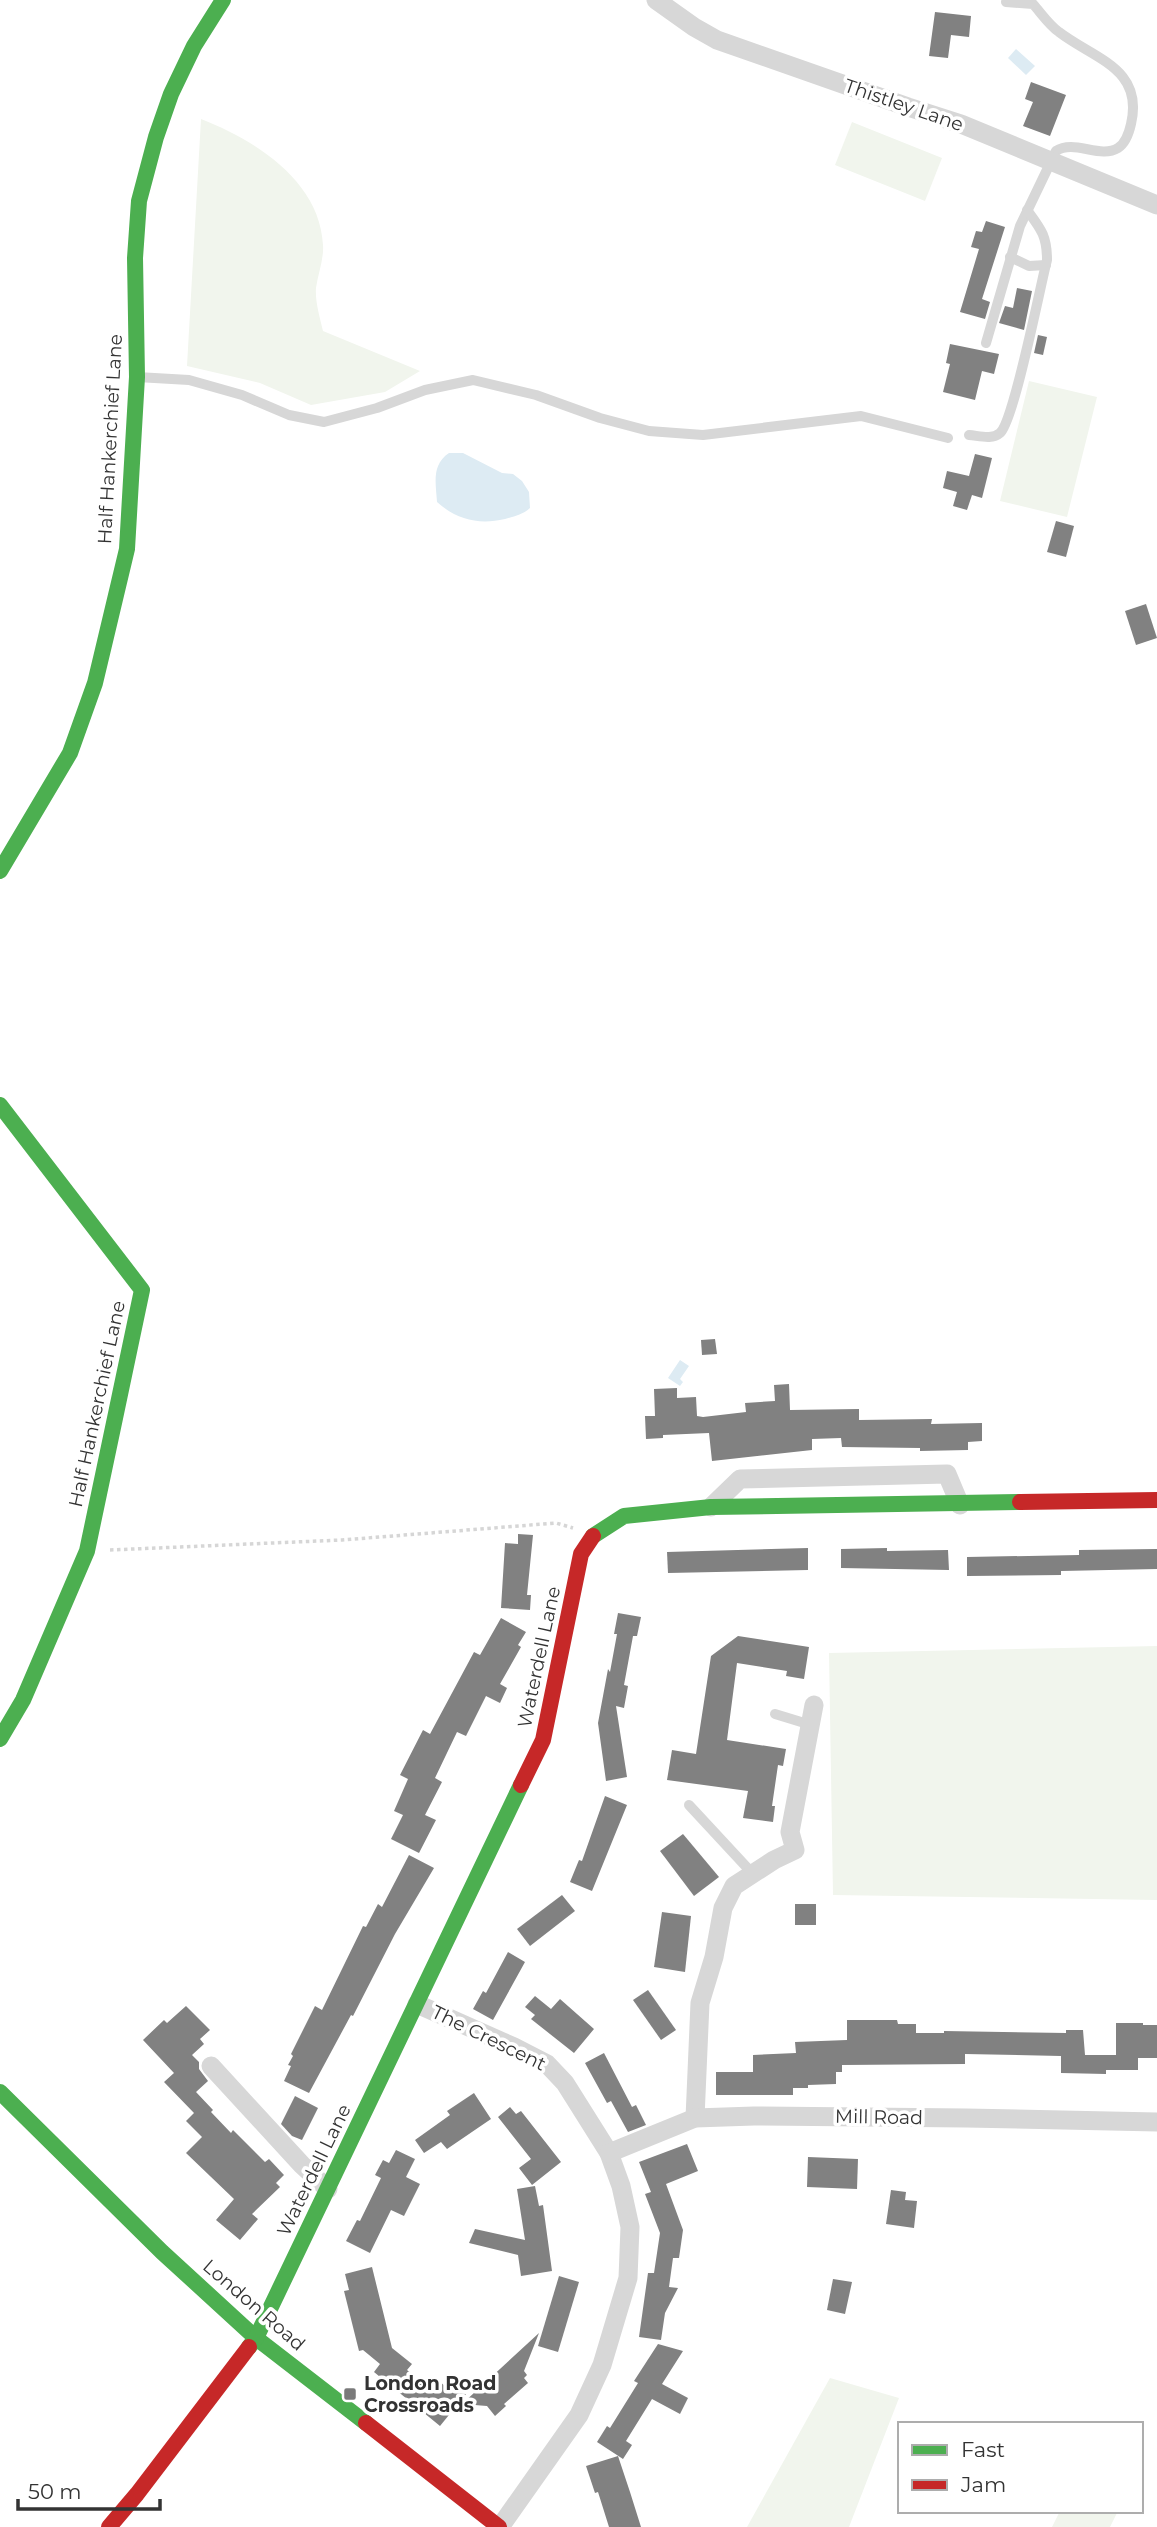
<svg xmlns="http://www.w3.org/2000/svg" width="1157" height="2527" viewBox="0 0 1157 2527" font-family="Montserrat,sans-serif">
<rect width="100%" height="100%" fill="#fff"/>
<g fill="#f1f5ed">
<path d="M201 119C255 140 320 181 323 245 324 259 318 274 316 288 315 302 320 318 323 331L420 371 385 392 311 405 260 383 187 366Z"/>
<polygon points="852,122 942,158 925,201 835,165"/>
<polygon points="1029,381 1097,397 1067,517 1000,501"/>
<polygon points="1157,1646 1157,1900 833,1895 829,1653"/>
<polygon points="830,2378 899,2398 849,2527 747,2527"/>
<polygon points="1060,2511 1118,2511 1110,2527 1052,2527"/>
</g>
<g fill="#ddebf3">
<polygon points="1016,49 1035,66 1026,75 1008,58"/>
<path d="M449 453H463L502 473 513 474 522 481 529 492 530 508C522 515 515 516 505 519 479 525 457 520 437 502 436 484 431 465 449 453Z"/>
<polygon points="680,1360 689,1366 680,1379 683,1382 680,1386 668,1378"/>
</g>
<g fill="#818181">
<polygon points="935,12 971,16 969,37 951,35 948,58 929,56"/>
<polygon points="1031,82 1066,95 1050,136 1023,126 1033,102 1025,99"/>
<polygon points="986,221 1005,227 982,299 990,302 985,319 960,312 979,249 971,247 976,231 982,232"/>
<polygon points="1017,288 1032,291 1024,330 999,323 1005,306 1013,308"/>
<polygon points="1038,335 1047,337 1043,355 1034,353"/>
<polygon points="950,344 999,354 994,374 982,371 975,400 943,392 950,364 946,363"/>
<polygon points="975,454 992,458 982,498 972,495 967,510 953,506 957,492 943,488 947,471 969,476"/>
<polygon points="1056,521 1074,526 1066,557 1047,552"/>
<polygon points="1146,604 1157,638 1136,645 1125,611"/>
<polygon points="715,1339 717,1354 702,1355 701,1340"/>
<polygon points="789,1384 790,1410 859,1409 859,1420 932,1419 931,1424 982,1423 982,1441 968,1442 968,1450 920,1451 920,1448 842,1447 841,1438 812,1439 812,1450 712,1461 709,1433 663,1435 663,1438 646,1439 645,1416 655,1416 654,1389 677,1388 677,1398 696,1397 697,1416 703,1417 746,1412 745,1403 775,1401 774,1385"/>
<polygon points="518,1534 533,1535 527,1595 531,1595 530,1610 501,1608 505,1543 518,1544"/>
<polygon points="808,1548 808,1570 668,1573 667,1552"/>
<polygon points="887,1548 887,1551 948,1550 949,1570 841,1568 841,1549"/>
<polygon points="1157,1549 1157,1569 1061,1571 1061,1575 967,1576 967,1557 1079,1555 1079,1550"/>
<polygon points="618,1613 641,1617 637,1636 633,1636 624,1685 628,1686 624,1708 616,1706 627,1777 606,1781 598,1723 608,1669 610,1672 617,1634 614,1634"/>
<polygon points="501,1618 526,1632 518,1645 521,1647 500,1684 507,1688 500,1703 486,1696 466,1736 457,1732 435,1778 442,1782 425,1815 436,1820 419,1853 391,1839 403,1815 394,1811 408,1779 400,1775 423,1730 430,1734 474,1652 480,1655"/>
<polygon points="738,1636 809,1647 804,1679 786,1676 787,1671 737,1663 727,1740 786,1749 783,1766 778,1765 772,1806 775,1806 773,1822 743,1818 748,1791 667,1780 672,1750 696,1754 711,1656"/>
<polygon points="605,1796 627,1805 592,1891 570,1882 579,1860 582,1861"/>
<polygon points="683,1834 719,1877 694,1896 660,1851"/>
<polygon points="409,1855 434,1868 395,1934 353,2016 351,2015 309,2093 284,2081 291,2066 288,2065 293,2056 291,2054 315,2006 322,2010 363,1926 366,1927 378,1904 382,1907"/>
<polygon points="562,1895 575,1911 530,1946 517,1929"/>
<rect x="795" y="1904" width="21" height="21"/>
<polygon points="662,1912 691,1916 685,1972 654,1967"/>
<polygon points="508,1952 525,1962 493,2020 473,2009 483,1991 486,1993"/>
<polygon points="648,1990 676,2030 661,2040 633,2000"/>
<polygon points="535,1996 551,2009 560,1999 594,2029 574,2053 531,2019 535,2015 525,2007"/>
<polygon points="186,2006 210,2030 200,2039 204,2044 192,2055 199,2062 199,2069 208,2081 196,2092 213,2110 211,2112 231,2133 233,2130 265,2162 269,2159 284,2175 276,2183 280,2187 252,2214 258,2219 240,2240 216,2220 234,2199 186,2153 202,2137 186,2121 194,2113 164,2082 174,2073 143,2040 164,2020 167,2023"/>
<polygon points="847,2020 897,2020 898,2024 916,2024 916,2033 944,2033 944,2031 1066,2033 1066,2030 1083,2030 1085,2055 1116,2055 1116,2023 1143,2023 1143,2025 1157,2025 1157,2058 1138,2058 1138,2070 1106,2070 1106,2074 1061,2073 1061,2056 965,2054 965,2064 842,2065 842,2072 836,2072 836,2084 808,2085 808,2088 793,2088 793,2095 716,2095 716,2072 753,2072 753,2055 796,2053 795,2042 847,2040"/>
<polygon points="604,2053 632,2107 636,2105 646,2125 628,2132 611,2101 607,2103 585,2063"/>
<polygon points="474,2093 491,2119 447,2149 441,2142 424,2153 415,2140 450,2115 447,2111"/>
<polygon points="295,2096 318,2108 302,2140 292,2136 281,2124"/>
<polygon points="510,2107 516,2114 521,2111 561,2162 532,2185 519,2168 531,2159 498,2117"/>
<polygon points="687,2144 698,2171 666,2184 683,2230 679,2258 673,2258 669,2287 678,2288 665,2313 661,2340 639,2337 648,2273 654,2273 660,2233 645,2194 651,2192 639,2162"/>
<polygon points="396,2150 415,2159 406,2177 420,2184 404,2216 391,2210 370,2253 346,2241 357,2220 360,2221 381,2178 375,2175 383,2160 389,2163"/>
<polygon points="808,2157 858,2159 857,2189 807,2187"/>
<polygon points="535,2186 539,2206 543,2205 552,2271 521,2276 518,2255 469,2243 475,2229 525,2240 517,2189"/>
<polygon points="891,2190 906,2192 905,2200 917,2201 914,2228 886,2224"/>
<polygon points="372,2267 392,2348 412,2364 407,2370 433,2391 440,2382 454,2393 466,2394 440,2426 374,2372 380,2364 363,2350 359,2351 344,2291 349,2290 345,2274"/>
<polygon points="559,2276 579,2282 558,2352 538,2346"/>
<polygon points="833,2279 852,2282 845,2314 827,2310"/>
<polygon points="539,2333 524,2371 527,2375 524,2378 528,2383 504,2404 506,2406 495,2416 487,2406 462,2404"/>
<polygon points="658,2344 683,2351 662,2384 688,2398 680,2414 652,2399 626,2441 632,2445 623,2459 597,2442 607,2426 610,2428 638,2383 634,2381"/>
<polygon points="618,2456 630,2492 641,2527 609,2527 598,2492 595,2493 586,2466"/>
</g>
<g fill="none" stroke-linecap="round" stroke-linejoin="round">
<polyline stroke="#d6d6d6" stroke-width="3.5" stroke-dasharray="3.5 3.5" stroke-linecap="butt" points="110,1550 342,1540 556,1523 573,1528"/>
<g stroke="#d7d7d7" stroke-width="10">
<polyline points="1010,257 1029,266 1046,265"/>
<path d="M986 343 1020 226 1056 151C1074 139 1100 159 1118 148 1126 143 1129 133 1131 124 1144 68 1094 59 1059 32 1049 25 1041 13 1033 4L1006 2"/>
<polyline points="137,377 189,380 242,395 289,415 324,422 377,408 425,390 473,380 536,395 600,418 649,431 703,435 861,416 948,438"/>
<path d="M969 435C980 436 992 440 1000 433 1014 421 1040 287 1047 260 1047 236 1041 229 1027 210"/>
<polyline points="775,1714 811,1725"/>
<polyline points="689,1805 753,1874"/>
</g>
<g stroke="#d7d7d7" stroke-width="19">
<polyline points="656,0 694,27 717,40 908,107 961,124 1157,205"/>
<polyline points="711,1507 740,1479 947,1474 960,1505"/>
<polyline points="417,2004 514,2047 547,2064 565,2083 609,2153 621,2186 630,2227 628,2278 602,2365 579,2415 500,2527"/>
<polyline points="211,2066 302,2165 328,2189"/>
<polyline points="695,2118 700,2003 714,1957 723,1908 734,1886 774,1860 795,1850 790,1832 814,1705"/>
<polyline points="609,2153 695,2118 754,2116 966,2118 1157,2122"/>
</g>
<g stroke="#4caf50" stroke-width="16">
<polyline points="0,871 70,753 95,683 127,549 137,377 135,258 139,201 156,137 171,94 194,46 223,0"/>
<polyline points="0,1105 142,1290 87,1551 23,1700 0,1739"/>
<polyline points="593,1536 624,1516 711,1507 1020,1502"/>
<polyline points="0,2092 162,2252 256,2338 366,2423"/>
<polyline points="249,2347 256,2338 521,1785"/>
</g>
<g stroke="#c62828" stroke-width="16">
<polyline points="1020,1502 1157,1500"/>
<polyline points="521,1785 543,1740 581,1554 593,1536"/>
<polyline points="366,2423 499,2527"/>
<polyline points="109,2527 137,2494 249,2347"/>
</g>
</g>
<rect fill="#7a7a7a" stroke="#fff" stroke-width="2.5" x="343" y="2387" width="14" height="14" rx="3.5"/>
<g text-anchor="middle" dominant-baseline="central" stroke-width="7" stroke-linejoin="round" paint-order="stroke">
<g font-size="19" fill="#333" stroke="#fff">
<text transform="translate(904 105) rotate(19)">Thistley Lane</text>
<text transform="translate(110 439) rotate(-87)">Half Hankerchief Lane</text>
<text transform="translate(97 1404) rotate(-78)">Half Hankerchief Lane</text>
<text transform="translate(539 1657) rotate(-78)">Waterdell Lane</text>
<text transform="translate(489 2038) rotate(26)">The Crescent</text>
<text transform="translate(879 2117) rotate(1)">Mill Road</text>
<text transform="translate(314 2170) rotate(-64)">Waterdell Lane</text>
<text transform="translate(254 2305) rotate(41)">London Road</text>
</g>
<g font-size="19" font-weight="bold" fill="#333" stroke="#fff" text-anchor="start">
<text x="364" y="2383">London Road<tspan x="364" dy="22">Crossroads</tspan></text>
</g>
</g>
<rect x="898" y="2422" width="245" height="91" fill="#ffffff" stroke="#adadad" stroke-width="2"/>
<rect x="912" y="2445" width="35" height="10" fill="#4caf50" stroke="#adadad" stroke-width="2"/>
<text x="961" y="2457" font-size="21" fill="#333333">Fast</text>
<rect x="912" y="2480" width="35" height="10" fill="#c62828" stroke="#adadad" stroke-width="2"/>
<text x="961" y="2492" font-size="21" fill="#333333">Jam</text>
<path d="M18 2499v10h142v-10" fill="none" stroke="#333333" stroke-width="3.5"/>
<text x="28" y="2499" font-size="21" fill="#333333" stroke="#ffffff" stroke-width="5" paint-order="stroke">50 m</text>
</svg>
